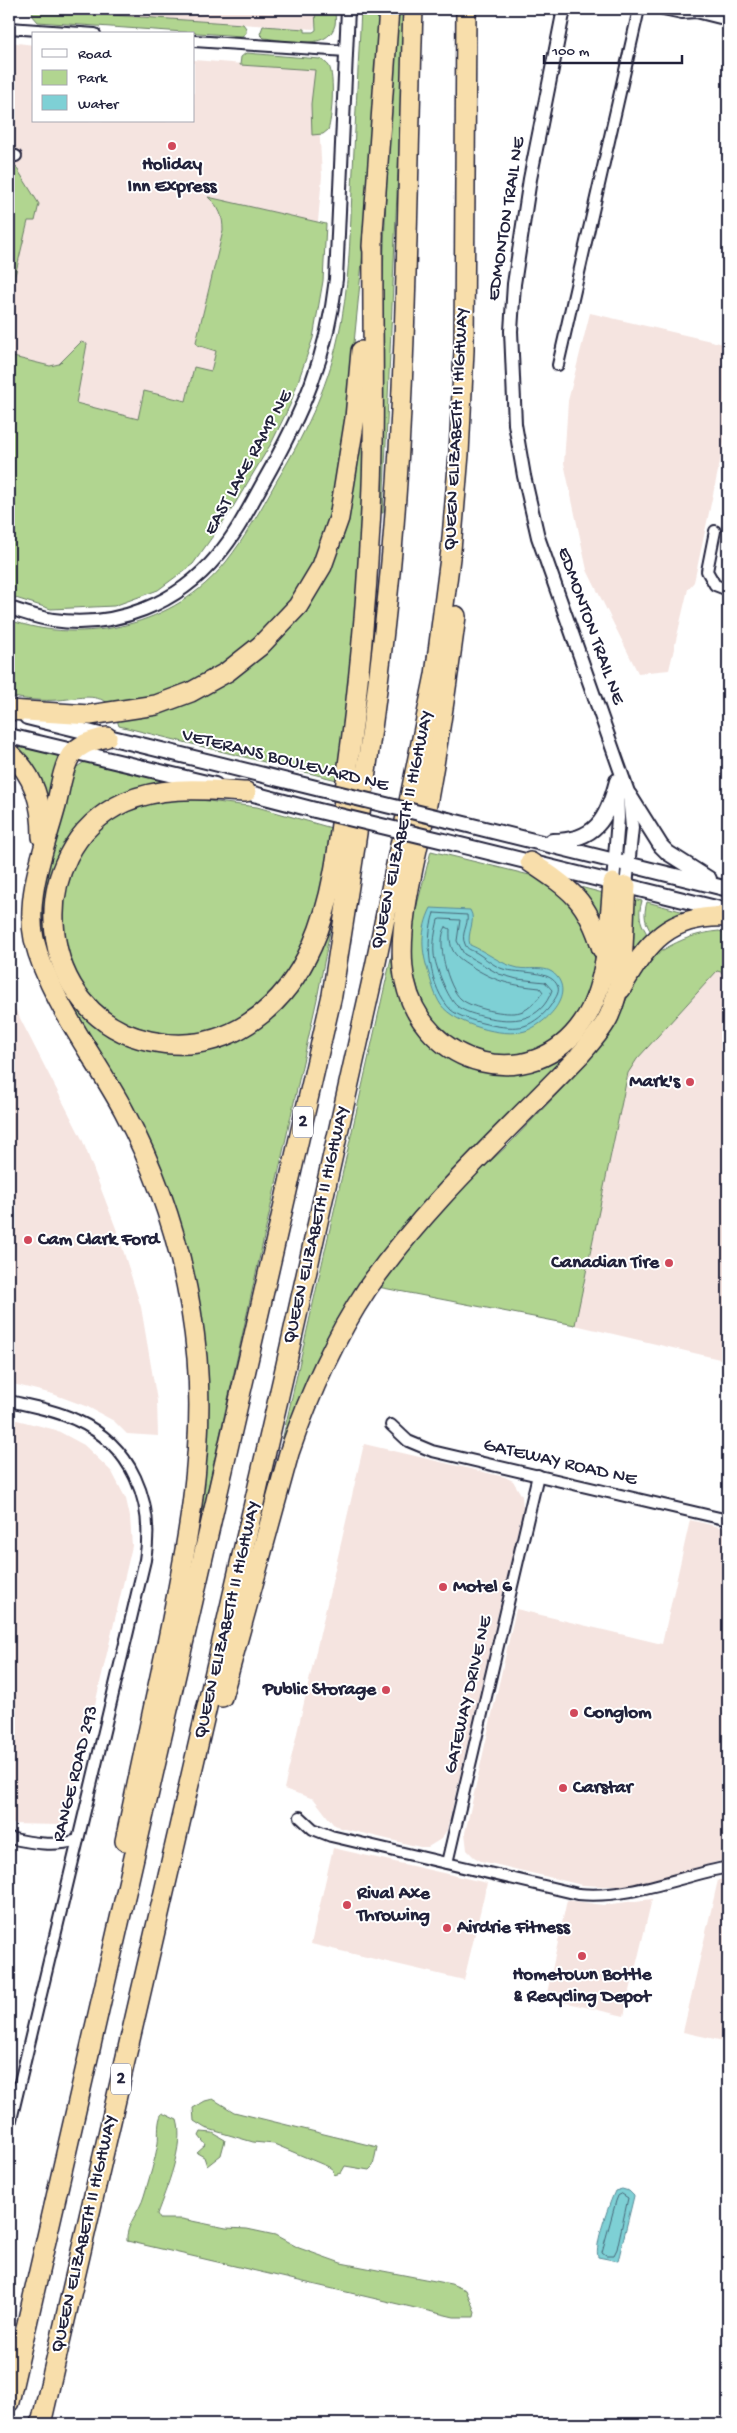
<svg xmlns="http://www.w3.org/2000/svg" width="737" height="2433" viewBox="0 0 737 2433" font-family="'Gochi Hand',sans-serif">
<rect width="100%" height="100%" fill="#fff"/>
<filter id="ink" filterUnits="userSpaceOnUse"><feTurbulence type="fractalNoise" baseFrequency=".02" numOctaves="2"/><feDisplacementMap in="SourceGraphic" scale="10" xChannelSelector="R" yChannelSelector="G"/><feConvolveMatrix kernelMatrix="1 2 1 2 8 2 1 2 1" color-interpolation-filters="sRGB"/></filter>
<g filter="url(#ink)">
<g fill="#f5e4e0">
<polygon points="24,9 318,9 314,29"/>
<polygon points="9,42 34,45 34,121 194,121 194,60 316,70 322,176 318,222 305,219 299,320 9,566"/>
<polygon points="590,313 728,345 728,425 694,582 688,589 669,670 638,673 587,570 564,463 568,401"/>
<polygon points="717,971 728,974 728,1361 575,1325 628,1073 637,1059"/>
<polygon points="9,997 82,1139 117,1231 141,1307 157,1401 158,1436 127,1434 114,1421 88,1407 53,1394 9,1383"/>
<polygon points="9,1418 56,1430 84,1445 112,1472 126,1499 130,1517 132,1546 68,1820 64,1819 60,1825 9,1824"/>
<polygon points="364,1444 505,1477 513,1481 522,1496 523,1508 447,1830 441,1839 428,1847 420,1847 341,1828 333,1824 314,1799 284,1789"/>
<polygon points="690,1520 728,1529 728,1859 627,1886 600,1886 582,1885 481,1861 474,1857 467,1850 465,1833 516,1609 662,1644"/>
<polygon points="333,1848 487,1883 464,1980 311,1944"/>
<polygon points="728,1879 728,2042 683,2032 718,1880"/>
<polygon points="652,1899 624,2016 546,1998 567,1900 603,1905"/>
</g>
<g fill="#b1d590" stroke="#6a7c66">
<path d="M315 9H335C335 14 336 20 335 25 328 52 284 40 264 38L260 34 263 26 305 29V32H313L316 30Z"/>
<path d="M361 9H387L348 404 335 498 319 553 293 599 264 634 226 664 177 690 114 707C95 692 82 698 59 700 43 701 25 700 9 696V620C84 646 175 626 226 562 245 538 261 509 276 482 303 437 327 390 338 338 349 290 350 240 352 190 355 130 358 69 361 9Z"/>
<path d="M397 9H405L383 513 376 512C381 344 384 176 397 9Z"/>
<polygon points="38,10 243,24 246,28 246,33 242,36 38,22 32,15 33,11"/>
<path d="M246 53 320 59C323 61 327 63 329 66 335 76 332 120 328 130L323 134 312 135 311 104 315 70 240 65 241 57Z"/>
<polygon points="9,162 16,167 39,204 35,221 28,221 9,301"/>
<path d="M208 197 326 224 323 281 313 338 290 405 272 442 230 512 193 564 158 590 114 606 51 609 9 596V356L50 366 59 364 81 342 87 344 76 403 138 419 144 391 186 401 194 367 211 371 216 351 197 345 196 342 223 231C223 216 220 208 208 197Z"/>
<path d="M362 438 365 442C362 554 357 669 337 780L119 726 117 720 170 707 301 611 357 442Z"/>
<polygon points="13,745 63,757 48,815"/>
<polygon points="86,761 171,782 97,811 46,916 49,949 58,975 151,1050 179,1054 215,1048 251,1033 268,1021 300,983 332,911 331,926 317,999 202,1516 197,1514 185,1245 51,973 45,950 40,919 42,893 72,770"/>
<polygon points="184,798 257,807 335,829 315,920 298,962 271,999 236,1026 203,1035 170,1038 107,1016 81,987 63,952 65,877 82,848 105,823 139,805"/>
<polygon points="431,851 546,879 572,906 594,944 595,969 591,994 559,1042 530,1054 498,1058 474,1052 440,1029 422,1004 411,963 412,924"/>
<polygon points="580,887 603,893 602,924 576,888"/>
<path d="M633 899 642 901C637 917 641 924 649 937L628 962Z"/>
<path d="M647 902 692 914 652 934C645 922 643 916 647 902Z"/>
<path d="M719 931 728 934V974L717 971 637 1059 628 1073 575 1325 378 1287 403 1254 465 1185 509 1144 581 1069 623 1007 641 968 655 948 663 950C681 939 698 933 719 931Z"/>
<polygon points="394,945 443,1053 543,1064 569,1056 355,1300 275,1472"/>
<polygon points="213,2099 234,2112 377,2147 373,2166 369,2170 345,2166 341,2173 334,2175 333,2170 329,2167 274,2144 253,2142 205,2128 194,2121 193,2108 205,2101"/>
<path d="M162 2113 177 2120C185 2145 166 2189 157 2214L160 2219H182L226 2228 247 2229 275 2235 299 2248 341 2263 451 2284 466 2290 475 2312 474 2317H454L127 2241C125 2226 140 2211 144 2196 149 2179 155 2161 158 2143 159 2133 157 2122 162 2113Z"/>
<polygon points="201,2132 213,2133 225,2140 221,2155 207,2166 204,2157 197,2153 206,2145 199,2136"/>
</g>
<g fill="#7ed0d5" stroke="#598a97">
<path d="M431 908 470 910C477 921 466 933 470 945 487 952 500 964 518 968 528 970 543 966 552 972 578 992 547 1024 525 1031 503 1038 455 1024 441 1005 435 996 432 985 429 974 421 951 420 930 431 908Z"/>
<path d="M622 2189 629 2191 634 2196 618 2261 598 2257C594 2245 609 2204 615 2191Z"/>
</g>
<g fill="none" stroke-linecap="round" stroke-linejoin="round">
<g stroke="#476879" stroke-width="1">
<path d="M434 913 467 915C469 925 460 934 465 944 467 950 472 950 477 953 485 958 494 966 503 969 519 974 552 969 558 987 560 993 554 1000 551 1005 546 1013 534 1023 524 1026 508 1031 464 1021 451 1010 429 988 424 941 434 913Z"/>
<path d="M441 919 460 920 457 941 464 954 499 974 517 979 545 982 552 990C541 1022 513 1023 485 1017 477 1015 464 1012 457 1006 448 999 435 966 434 954 433 943 435 932 438 920Z"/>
<path d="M446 927 450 929C449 953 455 956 474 968 499 983 512 985 540 988L543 992C538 999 529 1010 520 1012 507 1016 471 1008 461 999 448 988 435 940 446 927Z"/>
<polygon points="622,2194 628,2198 617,2249 614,2255 606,2255 602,2252 616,2201 618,2196"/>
</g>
<defs>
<g id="minor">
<polyline points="663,9 682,13 696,12 728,20"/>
<polyline points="9,28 95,34"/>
<polyline points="194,41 346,51"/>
<polyline points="9,154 16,156"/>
<polyline points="558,365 639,9"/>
<polyline points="715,531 707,571 715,585 728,590"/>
<path d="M9 1401C31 1406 55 1410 76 1420 132 1445 155 1502 145 1560L9 2128"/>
<polyline points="391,1425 408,1441 432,1451 728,1520"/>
<path d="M300 1817 313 1829 331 1836 578 1894C630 1899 677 1877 728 1867"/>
<path d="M9 1838C33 1843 54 1847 78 1840"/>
<polyline points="447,1863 538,1475"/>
</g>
<g id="tertiary">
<polyline points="564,9 530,179 514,284 511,331 515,424 524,476 538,537 629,795 632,828 626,886"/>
<path d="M9 608C23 612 38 618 53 620 115 629 178 604 218 555 237 533 250 506 264 481 303 412 327 358 336 279L348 9"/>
<polyline points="613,883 618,818 617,784"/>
</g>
<g id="secondary">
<polyline points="27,717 320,789"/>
<polyline points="9,736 215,785"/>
<polyline points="238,790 315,810"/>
<polyline points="629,795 661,846 668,853 709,879"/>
<polyline points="448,820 728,889"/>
<polyline points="444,841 728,911"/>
<path d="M552 841C596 841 607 819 617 781"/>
</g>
<g id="motorway">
<polyline points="372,247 389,9"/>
<path d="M456 616C448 677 439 738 428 799 418 850 394 931 405 981 423 1067 532 1097 583 1022 608 987 609 925 613 883"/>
<polyline points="9,710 90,715 156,705 191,692 227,672 260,646 298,606 322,566 339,518 355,418 361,351"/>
<path d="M107 737C93 741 80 743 71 755 62 769 60 790 56 806 45 847 25 896 34 939 48 998 95 1057 124 1111 165 1188 189 1271 197 1358 205 1454 187 1546 168 1639 154 1706 139 1773 125 1841"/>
<path d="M9 753C35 775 42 804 42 837"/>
<path d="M246 792C205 790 164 785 125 802 19 850 35 1018 150 1041 224 1057 283 1011 312 946 336 893 340 830 347 773 358 692 366 610 370 528 376 431 372 333 373 235"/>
<path d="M530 862C572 890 587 900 602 949"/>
<path d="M621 989C647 942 670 914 728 917"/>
<path d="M222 1697 289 1453C309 1395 333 1340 367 1289 427 1203 507 1131 579 1056 590 1043 602 1031 609 1016 627 977 622 928 626 886"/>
<path d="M9 2402 332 995C355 848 379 700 392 551 407 371 407 189 413 9"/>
<polyline points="41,2424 283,1378 375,967 435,675 451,550 459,454 464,350 466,9"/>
</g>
</defs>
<use href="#minor" stroke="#22223b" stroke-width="14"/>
<use href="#tertiary" stroke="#22223b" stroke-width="16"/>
<use href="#secondary" stroke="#22223b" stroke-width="18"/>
<use href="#motorway" stroke="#22223b" stroke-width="22"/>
<use href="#minor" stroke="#fff" stroke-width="10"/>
<use href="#tertiary" stroke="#fff" stroke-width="12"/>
<use href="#secondary" stroke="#fff" stroke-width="14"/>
<use href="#motorway" stroke="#f8deab" stroke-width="19"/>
<defs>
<g id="secondary-bridge">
<polyline points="320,789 448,820"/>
<polyline points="315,810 444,841"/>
</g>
</defs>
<use href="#secondary-bridge" stroke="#22223b" stroke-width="18" stroke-linecap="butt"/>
<use href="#secondary-bridge" stroke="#fff" stroke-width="14"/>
</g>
</g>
<g fill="#d1495b" stroke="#fff" stroke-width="2">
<circle cx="172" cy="146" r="5"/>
<circle cx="690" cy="1082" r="5"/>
<circle cx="28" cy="1240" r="5"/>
<circle cx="669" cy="1263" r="5"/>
<circle cx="443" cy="1587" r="5"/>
<circle cx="386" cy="1690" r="5"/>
<circle cx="574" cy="1713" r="5"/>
<circle cx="563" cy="1788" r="5"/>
<circle cx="347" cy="1905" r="5"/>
<circle cx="447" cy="1928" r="5"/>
<circle cx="582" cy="1956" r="5"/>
</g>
<g text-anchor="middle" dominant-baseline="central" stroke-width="4" stroke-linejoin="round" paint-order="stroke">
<g fill="#fff" stroke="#646476" stroke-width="1">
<rect x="293" y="1106.5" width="20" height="31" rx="4"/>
<rect x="111" y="2063.5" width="20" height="31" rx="4"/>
</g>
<g font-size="18" font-weight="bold" fill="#22223b">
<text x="303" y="1122">2</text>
<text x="121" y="2079">2</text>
</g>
<g font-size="19" font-weight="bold" fill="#22223b" stroke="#fff" text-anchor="start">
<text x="172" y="165" text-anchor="middle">Holiday<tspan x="172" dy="22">Inn Express</tspan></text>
<text x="680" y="1082" text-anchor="end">Mark's</text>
<text x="38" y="1240">Cam Clark Ford</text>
<text x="659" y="1263" text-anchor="end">Canadian Tire</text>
<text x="453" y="1587">Motel 6</text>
<text x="376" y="1690" text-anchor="end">Public Storage</text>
<text x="584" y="1713">Conglom</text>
<text x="573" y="1788">Carstar</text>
<text x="357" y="1894">Rival Axe<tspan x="357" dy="22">Throwing</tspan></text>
<text x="457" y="1928">Airdrie Fitness</text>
<text x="582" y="1975" text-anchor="middle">Hometown Bottle<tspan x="582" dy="22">&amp; Recycling Depot</tspan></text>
</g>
<g font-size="19" fill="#22223b" stroke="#fff">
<text transform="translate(507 219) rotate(-81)">EDMONTON TRAIL NE</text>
<text transform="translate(457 429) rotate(-87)">QUEEN ELIZABETH II HIGHWAY</text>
<text transform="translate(249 463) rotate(-61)">EAST LAKE RAMP NE</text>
<text transform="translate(590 626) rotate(70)">EDMONTON TRAIL NE</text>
<text transform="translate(285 761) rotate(14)">VETERANS BOULEVARD NE</text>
<text transform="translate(403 830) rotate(-78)">QUEEN ELIZABETH II HIGHWAY</text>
<text transform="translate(317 1225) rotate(-77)">QUEEN ELIZABETH II HIGHWAY</text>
<text transform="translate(560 1463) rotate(13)">GATEWAY ROAD NE</text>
<text transform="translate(228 1620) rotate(-77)">QUEEN ELIZABETH II HIGHWAY</text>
<text transform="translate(469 1695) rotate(-77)">GATEWAY DRIVE NE</text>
<text transform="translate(76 1774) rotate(-76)">RANGE ROAD 293</text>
<text transform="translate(85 2234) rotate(-77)">QUEEN ELIZABETH II HIGHWAY</text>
</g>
</g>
<rect width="737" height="2433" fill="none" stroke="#fff" stroke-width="30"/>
<rect x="15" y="15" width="707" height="2403" fill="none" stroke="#22223b" stroke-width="2" filter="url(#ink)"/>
<rect x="32" y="32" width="162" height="90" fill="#ffffff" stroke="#a7a7b1"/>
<rect x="42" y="49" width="25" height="8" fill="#ffffff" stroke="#a7a7b1"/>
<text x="78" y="58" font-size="15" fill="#22223b">Road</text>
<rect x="42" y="70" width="25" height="15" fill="#b1d590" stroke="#a7a7b1"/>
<text x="78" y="82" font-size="15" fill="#22223b">Park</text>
<rect x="42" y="95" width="25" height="15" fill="#7ed0d5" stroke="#a7a7b1"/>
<text x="78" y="108" font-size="15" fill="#22223b">Water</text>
<path d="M544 55v8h138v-8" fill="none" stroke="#22223b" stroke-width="2.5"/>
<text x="552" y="55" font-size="15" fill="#22223b" stroke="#ffffff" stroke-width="4" paint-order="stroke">100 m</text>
</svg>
